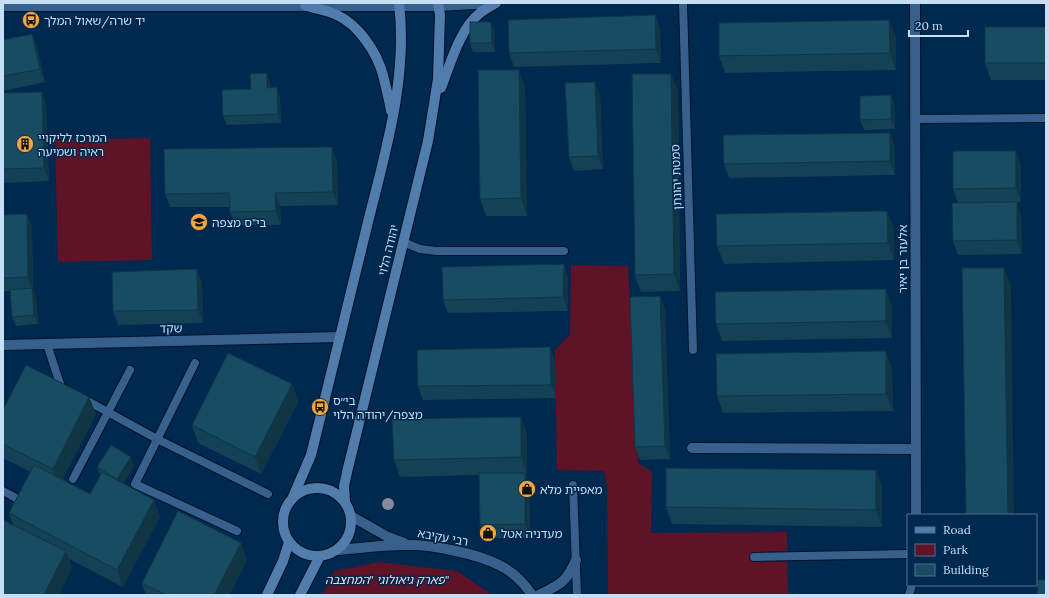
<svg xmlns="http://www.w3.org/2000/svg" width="1049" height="598" viewBox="0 0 1049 598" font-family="Lora,'Noto Sans Hebrew',serif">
<rect width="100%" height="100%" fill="#00294f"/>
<g fill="#5e1326">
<polygon points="150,138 152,260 58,262 55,140"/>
<polygon points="571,265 628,266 638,463 652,472 651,533 787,532 788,595 608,595 607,487 604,471 557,470 555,350 570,335"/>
<polygon points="379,562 457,571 492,595 323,595 334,571"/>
</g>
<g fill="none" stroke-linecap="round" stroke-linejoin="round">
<defs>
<g id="service">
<polyline points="683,3 693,350"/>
<polyline points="915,119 1046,118"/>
<polyline points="403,242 420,249 436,251 564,251"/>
<polyline points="47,344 61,387 65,389"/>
<polyline points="195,363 135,484 237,531"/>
<polyline points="84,399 157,439 268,494"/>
<polyline points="73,479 130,370"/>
<polyline points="573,485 577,595"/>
<polyline points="3,491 25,503"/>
<polyline points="754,557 908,554"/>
<polyline points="909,595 912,585"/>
</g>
<g id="minor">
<polyline points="915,3 916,515"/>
<polyline points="3,345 340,337"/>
<polyline points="692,448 915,449"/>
<polyline points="351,516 388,537 404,543"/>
<path d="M337 550C360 548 384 545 407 545 430 544 478 554 499 565 512 571 524 583 532 595"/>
<path d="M539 595C560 584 566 583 576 560"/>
</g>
<polyline id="tertiary" points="3,6 438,6 494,3"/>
<g id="secondary">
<path d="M305 5C315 9 327 10 337 15 359 25 377 53 383 75 386 87 389 99 391 111"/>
<path d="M441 88C450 65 460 28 480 13 485 9 491 6 496 3"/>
<circle cx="317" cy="522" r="34"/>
<path d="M293 497 311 455C330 379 348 303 367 226 385 153 408 79 399 3"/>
<polyline points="345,501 344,486 348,468 428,141 438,79 440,15 438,3"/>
<polyline points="267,595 283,561 289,542"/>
<polyline points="300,595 320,556"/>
</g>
</defs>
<use href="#service" stroke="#001126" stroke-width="10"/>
<use href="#minor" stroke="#001126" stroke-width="12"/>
<use href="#tertiary" stroke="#001126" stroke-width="12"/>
<use href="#secondary" stroke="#001126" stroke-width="12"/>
<use href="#service" stroke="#37618c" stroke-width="8"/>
<use href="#minor" stroke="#37618c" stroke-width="10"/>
<use href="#tertiary" stroke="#37618c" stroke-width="10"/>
<use href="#secondary" stroke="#507dab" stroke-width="10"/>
</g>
<circle fill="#8a8a9e" cx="388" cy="504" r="6"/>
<g fill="#144155">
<polygon points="655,15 660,29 661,63 514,67 509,53"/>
<polygon points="1046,27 1046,80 991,80 985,63"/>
<polygon points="495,31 495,52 473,52 470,43"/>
<polygon points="32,34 37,47 45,82 3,91 3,40"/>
<polygon points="896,37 896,70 725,73 719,56"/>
<polygon points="267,73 270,82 270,88 280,97 281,123 227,125 223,116"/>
<polygon points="525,87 527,216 486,216 480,199"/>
<polygon points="678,91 680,291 641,292 635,275"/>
<polygon points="42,92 46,106 49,181 3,183 3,93"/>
<polygon points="600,95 603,169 574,171 569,157"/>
<polygon points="891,95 894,104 895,129 864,130 860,120"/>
<polygon points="895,146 895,175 729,178 724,164"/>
<polygon points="1016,151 1021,165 1021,202 958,203 953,189"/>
<polygon points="337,160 338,205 280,206 281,225 235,225 230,212 230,207 170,207 165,194"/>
<polygon points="1017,202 1021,216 1022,254 958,255 953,241"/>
<polygon points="27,214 32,228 33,290 36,298 38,324 16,326 12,317 10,291 3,291 3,215"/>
<polygon points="894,228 894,260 724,264 717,246"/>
<polygon points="568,277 568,311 448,313 443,300"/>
<polygon points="202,283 203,323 118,325 113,311"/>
<polygon points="892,306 892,338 722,341 716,324"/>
<polygon points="665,309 670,459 640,460 635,447"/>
<polygon points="550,347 555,361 556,398 423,400 418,386"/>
<polygon points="892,368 893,411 723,413 717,396"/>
<polygon points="292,384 298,402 261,474 198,443 192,425"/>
<polygon points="89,397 96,414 62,480 90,494 100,475 97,467 134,466 123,484 160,517 123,587 69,559 72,568 13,525 9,513 31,472 3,458 3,410"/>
<polygon points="527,434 527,474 525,474 530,486 530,538 484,538 480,525 479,475 400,477 394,460"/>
<polygon points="876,470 882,487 882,527 672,524 666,507"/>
<polygon points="241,543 247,560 229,595 146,595 142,583"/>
</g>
<g fill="#103545">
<polygon points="655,15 660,29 661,63 656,49"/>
<polygon points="889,20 896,37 896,70 890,53"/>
<polygon points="491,22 495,31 495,52 492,43"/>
<polygon points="32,34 37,47 45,82 40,69"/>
<polygon points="519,70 525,87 527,216 521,198"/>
<polygon points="267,73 270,82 271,97 267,88"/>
<polygon points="671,74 678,91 680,291 674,274"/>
<polygon points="595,82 600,95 603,169 598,156"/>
<polygon points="277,87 280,97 281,123 278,114"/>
<polygon points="42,92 46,106 49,181 44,168"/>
<polygon points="891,95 894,104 895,129 891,119"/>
<polygon points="890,133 895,146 895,175 890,161"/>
<polygon points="332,147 337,160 338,205 333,192"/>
<polygon points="1016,151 1021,165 1021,202 1016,188"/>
<polygon points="275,193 280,206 281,225 276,211"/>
<polygon points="1017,202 1021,216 1022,254 1017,240"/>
<polygon points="887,211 894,228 894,260 888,243"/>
<polygon points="27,214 32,228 33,290 36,298 38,324 34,315 32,289 28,277"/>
<polygon points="564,264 568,277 568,311 563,297"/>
<polygon points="1004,268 1011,285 1014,515 1008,515"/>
<polygon points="197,269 202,283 203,323 198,310"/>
<polygon points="886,289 892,306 892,338 886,321"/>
<polygon points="660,296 665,309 670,459 665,446"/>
<polygon points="550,347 555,361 556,398 551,385"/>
<polygon points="886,351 892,368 893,411 886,394"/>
<polygon points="292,384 298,402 261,474 255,457"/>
<polygon points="89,397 96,414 59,486 53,469"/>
<polygon points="521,417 527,434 527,474 521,457"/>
<polygon points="131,457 134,466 120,489 117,479"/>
<polygon points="876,470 882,487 882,527 876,510"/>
<polygon points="525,473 530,486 530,538 525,524"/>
<polygon points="154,500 160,517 123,587 117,570"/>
<polygon points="241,543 247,560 229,595 214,595"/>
<polygon points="66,551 72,568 59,595 44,595"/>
</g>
<g fill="#174c63" stroke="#103545">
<polygon points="655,15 656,49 509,53 508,20"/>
<polygon points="889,20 890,53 719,56 719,23"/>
<polygon points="470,22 491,22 492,43 470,43"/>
<rect x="985" y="27" width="61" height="36"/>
<polygon points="32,34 40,69 3,76 3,40"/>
<polygon points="478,70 519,70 521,198 480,199"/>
<polygon points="267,73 267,88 277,87 278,114 223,116 222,90 251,89 250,74"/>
<polygon points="632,74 671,74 674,274 635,275"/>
<polygon points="595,82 598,156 569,157 565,83"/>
<polygon points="42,92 44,168 3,169 3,93"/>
<polygon points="891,95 891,119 860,120 860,96"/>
<polygon points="890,133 890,161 724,164 723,135"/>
<polygon points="332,147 333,192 275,193 276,211 230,212 229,193 165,194 164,149"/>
<polygon points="953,151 1016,151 1016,188 953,189"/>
<polygon points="1017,202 1017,240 953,241 952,203"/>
<polygon points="887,211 888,243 717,246 716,214"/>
<polygon points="27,214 28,277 3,278 3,215"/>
<polygon points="564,264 563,297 443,300 442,267"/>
<polygon points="962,268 1004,268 1008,515 966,515"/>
<polygon points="197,269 198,310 113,311 112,272"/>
<polygon points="32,288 34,315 12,317 10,290"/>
<polygon points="886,289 886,321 716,324 715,292"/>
<polygon points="660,296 665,446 635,447 630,297"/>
<polygon points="550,347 551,385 418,386 417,350"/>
<polygon points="886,351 886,394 717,396 716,354"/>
<polygon points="228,353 292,384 255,457 192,425"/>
<polygon points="26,365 89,397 53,469 3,444 3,410"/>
<polygon points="521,417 521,457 394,460 392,419"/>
<polygon points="111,445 131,457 117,479 97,467"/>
<polygon points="34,465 90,494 102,472 154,500 117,570 9,513"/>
<polygon points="666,468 876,470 876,510 666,507"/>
<polygon points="479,473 525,473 525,524 480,525"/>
<polygon points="178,511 241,543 214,595 166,595 142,583"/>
<polygon points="3,520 66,551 44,595 3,595"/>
<polygon points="1038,580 1046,580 1046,595 1037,595"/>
</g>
<defs>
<symbol id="bus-disc" viewBox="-11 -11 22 22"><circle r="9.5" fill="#f1a63f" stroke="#00294f"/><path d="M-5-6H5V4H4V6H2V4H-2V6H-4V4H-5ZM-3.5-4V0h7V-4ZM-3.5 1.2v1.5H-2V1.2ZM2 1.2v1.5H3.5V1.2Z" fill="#111"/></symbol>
<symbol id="building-disc" viewBox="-11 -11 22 22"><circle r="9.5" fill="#f1a63f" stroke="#00294f"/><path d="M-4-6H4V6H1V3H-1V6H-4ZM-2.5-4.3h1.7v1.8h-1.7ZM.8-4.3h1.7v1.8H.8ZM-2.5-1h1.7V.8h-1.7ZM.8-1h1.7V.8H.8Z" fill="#111"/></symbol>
<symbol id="school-disc" viewBox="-11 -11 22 22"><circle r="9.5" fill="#f1a63f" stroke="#00294f"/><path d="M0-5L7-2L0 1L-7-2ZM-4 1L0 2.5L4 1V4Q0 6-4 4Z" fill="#111"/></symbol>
<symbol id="shop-disc" viewBox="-11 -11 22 22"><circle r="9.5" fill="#f1a63f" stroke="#00294f"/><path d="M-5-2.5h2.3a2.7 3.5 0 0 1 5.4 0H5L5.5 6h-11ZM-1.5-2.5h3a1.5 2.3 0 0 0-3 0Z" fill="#111"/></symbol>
</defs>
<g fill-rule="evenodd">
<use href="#bus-disc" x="21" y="10" width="20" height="20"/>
<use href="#building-disc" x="15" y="134" width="20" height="20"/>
<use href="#school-disc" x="189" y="212" width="20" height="20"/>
<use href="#bus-disc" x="310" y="397" width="20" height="20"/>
<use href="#shop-disc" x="517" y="479" width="20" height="20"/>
<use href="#shop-disc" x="478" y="523" width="20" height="20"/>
</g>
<g text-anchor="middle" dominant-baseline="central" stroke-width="3" stroke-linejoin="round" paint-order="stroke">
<g font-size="12" fill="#c7def7" stroke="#00294f" text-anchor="start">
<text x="44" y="20">יד שרה/שאול המלך</text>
<text x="38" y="137">המרכז לליקויי<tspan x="38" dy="14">ראיה ושמיעה</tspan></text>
<text x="212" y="222">בי"ס מצפה</text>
<text x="333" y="400">בי״ס<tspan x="333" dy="14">מצפה/יהודה הלוי</tspan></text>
<text x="540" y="489">מאפיית מלא</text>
<text x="501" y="533">מעדניה אטל</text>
</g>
<g font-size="12" fill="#c7def7" stroke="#00294f">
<text transform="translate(676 177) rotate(-92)">סמטת יהונתן</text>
<text transform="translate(388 250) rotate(-76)">יהודה הלוי</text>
<text transform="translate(902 259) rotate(-90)">אלעזר בן יאיר</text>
<text transform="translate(171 328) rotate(-1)">שקד</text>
<text transform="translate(443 537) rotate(10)">רבי עקיבא</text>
</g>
<g font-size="12" font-style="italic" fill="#fbdade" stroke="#00294f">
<text x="387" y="579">פארק גיאולוגי "המחצבה"</text>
</g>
</g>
<rect width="1049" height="598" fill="none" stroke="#c7def7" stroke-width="8"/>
<rect x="907" y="514" width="130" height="72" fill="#00294f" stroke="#507192"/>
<rect x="915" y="527" width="20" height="6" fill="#507dab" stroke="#507192"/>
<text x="943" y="534" font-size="12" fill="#c7def7">Road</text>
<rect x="915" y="544" width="20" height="12" fill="#5e1326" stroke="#507192"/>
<text x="943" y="554" font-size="12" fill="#c7def7">Park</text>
<rect x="915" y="564" width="20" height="12" fill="#174c63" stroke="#507192"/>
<text x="943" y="574" font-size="12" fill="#c7def7">Building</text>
<path d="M909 30v6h59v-6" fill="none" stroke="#c7def7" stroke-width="2"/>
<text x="915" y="30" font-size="12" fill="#c7def7" stroke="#00294f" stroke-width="3" paint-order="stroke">20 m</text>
</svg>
